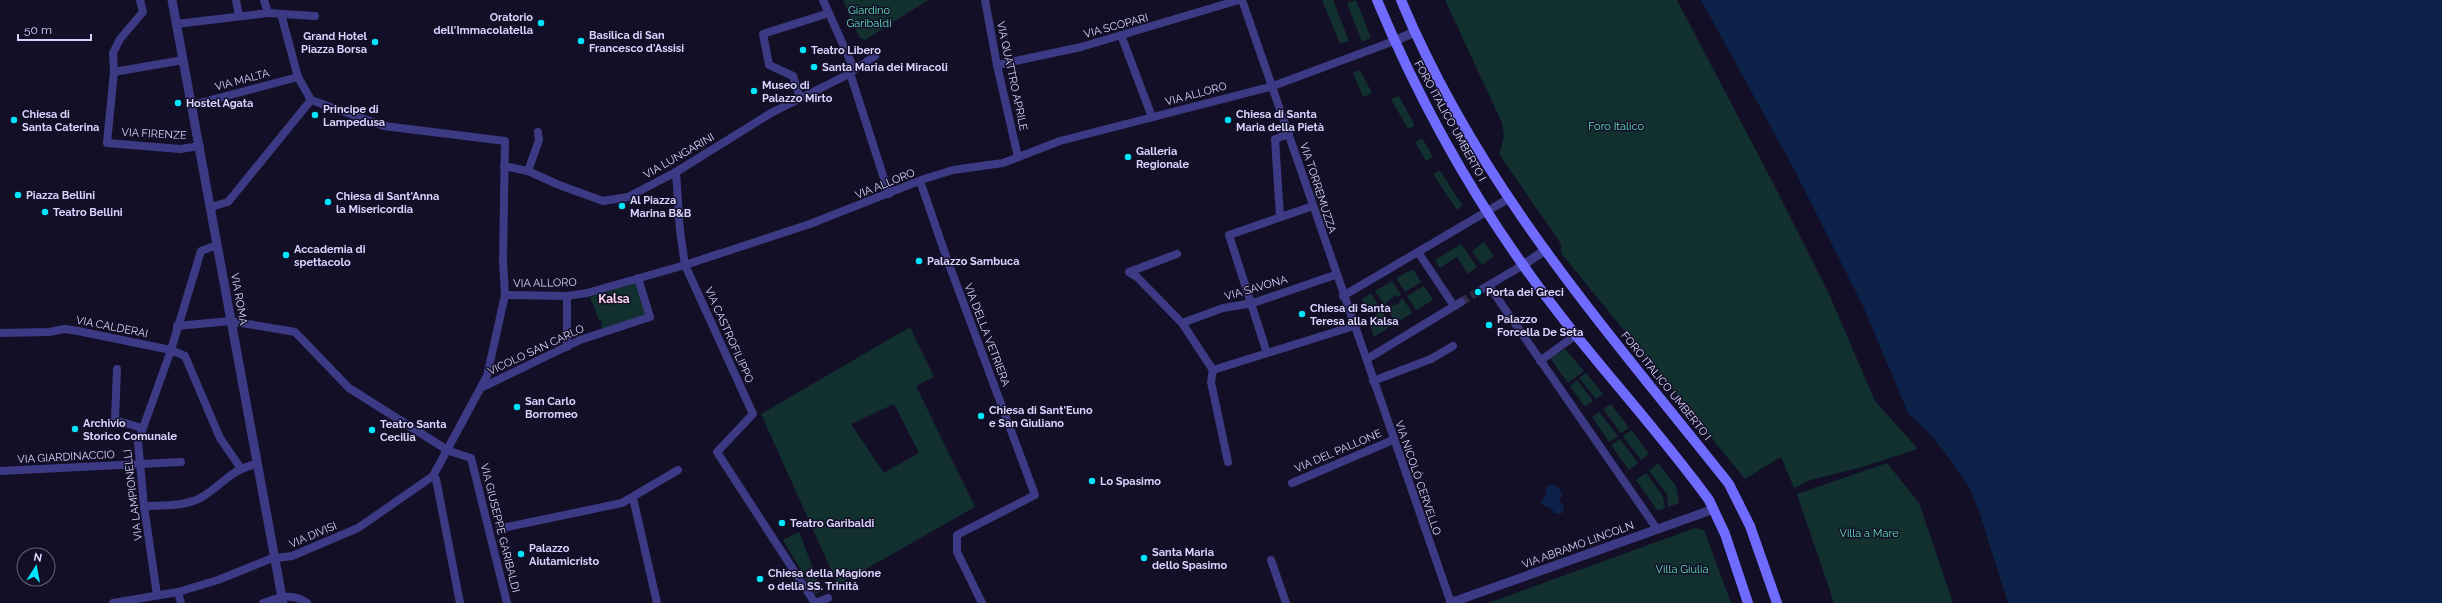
<svg xmlns="http://www.w3.org/2000/svg" width="2442" height="603" viewBox="0 0 2442 603" font-family="Raleway,sans-serif">
<rect width="100%" height="100%" fill="#130f26"/>
<g fill="#12302f" fill-rule="evenodd">
<polygon points="843,0 928,0 865,40 859,37"/>
<polygon points="1322,0 1333,0 1349,41 1340,44"/>
<polygon points="1356,0 1371,38 1362,42 1347,3"/>
<polygon points="1445,0 1677,0 1772,181 1829,294 1875,401 1918,449 1862,467 1811,480 1794,488 1781,457 1745,479 1561,253 1561,244 1499,154 1504,137 1502,123"/>
<polygon points="1360,70 1372,93 1363,97 1353,73"/>
<polygon points="1399,96 1415,126 1408,129 1391,99"/>
<polygon points="1422,138 1433,157 1426,161 1415,142"/>
<polygon points="1440,170 1456,196 1463,205 1457,210 1433,174"/>
<polygon points="1484,242 1494,256 1482,265 1472,251"/>
<polygon points="1461,244 1477,267 1468,274 1457,257 1440,268 1435,260"/>
<polygon points="1413,269 1421,282 1405,292 1396,278"/>
<polygon points="638,281 649,317 602,331 601,320 599,320 590,297"/>
<polygon points="1392,281 1401,295 1397,297 1395,295 1384,305 1375,291"/>
<polygon points="1424,286 1433,300 1416,310 1407,296"/>
<polygon points="1371,293 1380,308 1367,315 1362,299"/>
<polygon points="1403,298 1412,313 1396,323 1386,308 1400,303 1399,301"/>
<polygon points="1382,311 1391,326 1374,337 1369,319"/>
<path d="M910 327 934 377 916 386 975 507 838 585 761 414ZM894 404 919 453 884 473 851 424Z"/>
<polygon points="1565,349 1584,371 1568,383 1550,358"/>
<polygon points="1586,373 1603,394 1596,399 1579,378"/>
<polygon points="1577,380 1593,401 1585,407 1570,386"/>
<polygon points="1611,404 1629,428 1621,433 1603,409"/>
<polygon points="1599,412 1618,436 1609,442 1592,417"/>
<polygon points="1632,430 1649,454 1641,460 1623,436"/>
<polygon points="1620,439 1638,463 1629,470 1611,445"/>
<polygon points="1658,463 1676,486 1679,503 1668,507 1667,494 1649,471"/>
<polygon points="1887,463 1919,503 1953,603 1834,603 1797,494"/>
<polygon points="1646,473 1663,496 1665,508 1658,511 1636,480"/>
<polygon points="1695,528 1704,530 1731,603 1488,603"/>
<polygon points="799,532 822,591 815,594 783,540"/>
</g>
<g fill="#0c2248">
<polygon points="1701,0 2442,0 2442,603 2008,603 1979,511 1968,485 1934,438 1908,413 1864,308 1794,169"/>
<polygon points="1553,484 1558,487 1562,494 1559,501 1564,505 1563,513 1555,514 1552,509 1543,505 1541,501 1545,497 1547,486"/>
</g>
<g fill="none" stroke-linecap="round" stroke-linejoin="round">
<g stroke="#312d47" stroke-width="8" stroke-dasharray="8 4" stroke-linecap="butt">
<polyline points="1461,302 1479,291"/>
<polyline points="497,530 507,527"/>
</g>
<g stroke="#3d3a85" stroke-width="8">
<polyline points="140,0 143,12 120,39 113,53 114,72 107,143 180,149 200,146"/>
<polyline points="236,0 239,16"/>
<polyline points="264,0 268,13"/>
<polyline points="823,0 854,69"/>
<polyline points="985,0 997,65 1018,157"/>
<polyline points="1242,0 1451,603"/>
<polyline points="176,24 268,13 315,16"/>
<polyline points="1121,35 1152,117"/>
<polyline points="997,65 1081,47 1239,0"/>
<polyline points="114,72 183,60"/>
<polyline points="850,73 889,194"/>
<polyline points="800,98 793,76 769,65 763,34 829,13"/>
<polyline points="192,105 298,77"/>
<polyline points="504,166 528,171 559,185 603,201 628,197 676,172 771,113 847,75 875,56"/>
<polyline points="528,171 539,140 538,132"/>
<polyline points="676,172 680,231 685,265 753,414 717,452 815,603"/>
<polyline points="920,181 947,259 1035,495 957,535 957,552 982,603"/>
<polyline points="211,207 228,202 311,100"/>
<polyline points="1280,217 1275,139 1289,134"/>
<polyline points="1418,252 1454,306"/>
<polyline points="1177,254 1129,272 1137,277 1182,323 1213,370"/>
<polyline points="1489,286 1657,529"/>
<polyline points="1479,291 1523,265"/>
<polyline points="505,295 567,296 587,293 685,265 810,224 924,179 953,170 1003,163 1060,141 1273,86 1394,41"/>
<polyline points="567,296 567,347"/>
<polyline points="1343,296 1508,199"/>
<polyline points="1182,323 1223,308 1253,303 1335,275"/>
<polyline points="177,326 230,321 295,332 349,388 449,451 471,458 507,603"/>
<polyline points="0,333 49,332 65,329 78,331 171,350 185,356 220,438 240,467"/>
<polyline points="1267,353 1229,235 1313,206"/>
<polyline points="1367,359 1461,302"/>
<polyline points="1540,361 1576,335"/>
<polyline points="117,369 115,420 142,428"/>
<polyline points="1213,370 1354,326"/>
<polyline points="1213,370 1211,382 1228,462"/>
<polyline points="1373,381 1431,359 1453,346"/>
<polyline points="483,387 580,340 650,317 638,278"/>
<polyline points="0,471 181,462"/>
<polyline points="433,476 436,479 460,603"/>
<polyline points="1292,483 1393,440"/>
<polyline points="633,498 657,603"/>
<path d="M144 506C162 505 185 507 202 497 224 484 229 470 257 464"/>
<polyline points="507,527 622,503 678,470"/>
<polyline points="1271,560 1286,603"/>
<polyline points="178,592 181,603"/>
<polyline points="157,595 144,506 138,442 171,350 201,251 217,245"/>
<polyline points="113,603 178,592 218,580 270,559 292,556 358,528 433,476 487,376 505,295 503,261 505,141 384,126 311,100 298,77 281,14"/>
<path d="M263 603C279 598 292 592 307 603"/>
<polyline points="815,603 828,598"/>
</g>
<g stroke="#3d3a85" stroke-width="9">
<polyline points="172,0 283,603"/>
<polyline points="1394,41 1415,32"/>
<polyline points="1523,265 1544,251"/>
<polyline points="1450,603 1714,509"/>
</g>
<g stroke="#6f6bff" stroke-width="10">
<path d="M1377 0C1416 93 1464 182 1523 265 1580 347 1650 419 1709 500L1725 534 1748 603"/>
<path d="M1401 0C1479 187 1605 328 1729 484L1750 526 1777 603"/>
</g>
</g>
<g fill="#00e5ff" stroke="#130f26" stroke-width="1.5">
<circle cx="541" cy="23" r="4"/>
<circle cx="581" cy="41" r="4"/>
<circle cx="375" cy="42" r="4"/>
<circle cx="803" cy="50" r="4"/>
<circle cx="814" cy="67" r="4"/>
<circle cx="754" cy="91" r="4"/>
<circle cx="178" cy="103" r="4"/>
<circle cx="315" cy="115" r="4"/>
<circle cx="14" cy="120" r="4"/>
<circle cx="1228" cy="120" r="4"/>
<circle cx="1128" cy="157" r="4"/>
<circle cx="18" cy="195" r="4"/>
<circle cx="328" cy="202" r="4"/>
<circle cx="622" cy="206" r="4"/>
<circle cx="45" cy="212" r="4"/>
<circle cx="286" cy="255" r="4"/>
<circle cx="919" cy="261" r="4"/>
<circle cx="1478" cy="292" r="4"/>
<circle cx="1302" cy="314" r="4"/>
<circle cx="1489" cy="325" r="4"/>
<circle cx="517" cy="407" r="4"/>
<circle cx="981" cy="416" r="4"/>
<circle cx="75" cy="429" r="4"/>
<circle cx="372" cy="430" r="4"/>
<circle cx="1092" cy="481" r="4"/>
<circle cx="782" cy="523" r="4"/>
<circle cx="521" cy="554" r="4"/>
<circle cx="1144" cy="558" r="4"/>
<circle cx="760" cy="579" r="4"/>
</g>
<g text-anchor="middle" dominant-baseline="central" stroke-width="3" stroke-linejoin="round" paint-order="stroke">
<g font-size="11" fill="#5fe0c0" stroke="#130f26">
<text x="869" y="10">Giardino<tspan x="869" dy="13">Garibaldi</tspan></text>
<text x="1616" y="126">Foro Italico</text>
<text x="1869" y="533">Villa a Mare</text>
<text x="1682" y="569">Villa Giulia</text>
</g>
<g font-size="11" font-weight="bold" fill="#d9d4ff" stroke="#130f26" text-anchor="start">
<text x="533" y="17" text-anchor="end">Oratorio<tspan x="533" dy="13">dell'Immacolatella</tspan></text>
<text x="589" y="35">Basilica di San<tspan x="589" dy="13">Francesco d'Assisi</tspan></text>
<text x="367" y="36" text-anchor="end">Grand Hotel<tspan x="367" dy="13">Piazza Borsa</tspan></text>
<text x="811" y="50">Teatro Libero</text>
<text x="822" y="67">Santa Maria dei Miracoli</text>
<text x="762" y="85">Museo di<tspan x="762" dy="13">Palazzo Mirto</tspan></text>
<text x="186" y="103">Hostel Agata</text>
<text x="323" y="109">Principe di<tspan x="323" dy="13">Lampedusa</tspan></text>
<text x="22" y="114">Chiesa di<tspan x="22" dy="13">Santa Caterina</tspan></text>
<text x="1236" y="114">Chiesa di Santa<tspan x="1236" dy="13">Maria della Pietà</tspan></text>
<text x="1136" y="151">Galleria<tspan x="1136" dy="13">Regionale</tspan></text>
<text x="26" y="195">Piazza Bellini</text>
<text x="336" y="196">Chiesa di Sant'Anna<tspan x="336" dy="13">la Misericordia</tspan></text>
<text x="630" y="200">Al Piazza<tspan x="630" dy="13">Marina B&amp;B</tspan></text>
<text x="53" y="212">Teatro Bellini</text>
<text x="294" y="249">Accademia di<tspan x="294" dy="13">spettacolo</tspan></text>
<text x="927" y="261">Palazzo Sambuca</text>
<text x="1486" y="292">Porta dei Greci</text>
<text x="1310" y="308">Chiesa di Santa<tspan x="1310" dy="13">Teresa alla Kalsa</tspan></text>
<text x="1497" y="319">Palazzo<tspan x="1497" dy="13">Forcella De Seta</tspan></text>
<text x="525" y="401">San Carlo<tspan x="525" dy="13">Borromeo</tspan></text>
<text x="989" y="410">Chiesa di Sant'Euno<tspan x="989" dy="13">e San Giuliano</tspan></text>
<text x="83" y="423">Archivio<tspan x="83" dy="13">Storico Comunale</tspan></text>
<text x="380" y="424">Teatro Santa<tspan x="380" dy="13">Cecilia</tspan></text>
<text x="1100" y="481">Lo Spasimo</text>
<text x="790" y="523">Teatro Garibaldi</text>
<text x="529" y="548">Palazzo<tspan x="529" dy="13">Aiutamicristo</tspan></text>
<text x="1152" y="552">Santa Maria<tspan x="1152" dy="13">dello Spasimo</tspan></text>
<text x="768" y="573">Chiesa della Magione<tspan x="768" dy="13">o della SS. Trinità</tspan></text>
</g>
<g font-size="11" fill="#d9d4ff" stroke="#130f26">
<text transform="translate(1116 26) rotate(-15)">VIA SCOPARI</text>
<text transform="translate(1012 76) rotate(78)">VIA QUATTRO APRILE</text>
<text transform="translate(242 80) rotate(-15)">VIA MALTA</text>
<text transform="translate(1196 94) rotate(-15)">VIA ALLORO</text>
<text transform="translate(1450 121) rotate(61)">FORO ITALICO UMBERTO I</text>
<text transform="translate(154 134) rotate(3)">VIA FIRENZE</text>
<text transform="translate(679 156) rotate(-30)">VIA LUNGARINI</text>
<text transform="translate(885 184) rotate(-22)">VIA ALLORO</text>
<text transform="translate(1318 188) rotate(72)">VIA TORREMUZZA</text>
<text transform="translate(545 283) rotate(-1)">VIA ALLORO</text>
<text transform="translate(1256 288) rotate(-16)">VIA SAVONA</text>
<text transform="translate(239 299) rotate(80)">VIA ROMA</text>
<text transform="translate(112 327) rotate(11)">VIA CALDERAI</text>
<text transform="translate(729 335) rotate(66)">VIA CASTROFILIPPO</text>
<text transform="translate(987 335) rotate(69)">VIA DELLA VETRIERA</text>
<text transform="translate(536 350) rotate(-25)">VICOLO SAN CARLO</text>
<text transform="translate(1666 386) rotate(51)">FORO ITALICO UMBERTO I</text>
<text transform="translate(1338 451) rotate(-23)">VIA DEL PALLONE</text>
<text transform="translate(66 457) rotate(-3)">VIA GIARDINACCIO</text>
<text transform="translate(1418 478) rotate(71)">VIA NICOLÒ CERVELLO</text>
<text transform="translate(133 495) rotate(-97)">VIA LAMPIONELLI</text>
<text transform="translate(500 528) rotate(76)">VIA GIUSEPPE GARIBALDI</text>
<text transform="translate(313 535) rotate(-23)">VIA DIVISI</text>
<text transform="translate(1578 545) rotate(-20)">VIA ABRAMO LINCOLN</text>
</g>
<g font-size="12" font-weight="bold" fill="#ffd6f0" stroke="#130f26">
<text x="614" y="299">Kalsa</text>
</g>
</g>
<g transform="translate(36 567) rotate(11)"><circle r="19" fill="#130f26" stroke="#625e7d"/>
<path d="M0-3L7 15L0 10L-7 15Z" fill="#00e5ff"/>
<text y="-6" font-size="11" font-weight="bold" text-anchor="middle" fill="#d9d4ff">N</text>
</g>
<path d="M18 34v6h73v-6" fill="none" stroke="#d9d4ff" stroke-width="2"/>
<text x="24" y="34" font-size="12" fill="#d9d4ff" stroke="#130f26" stroke-width="3" paint-order="stroke">50 m</text>
</svg>
